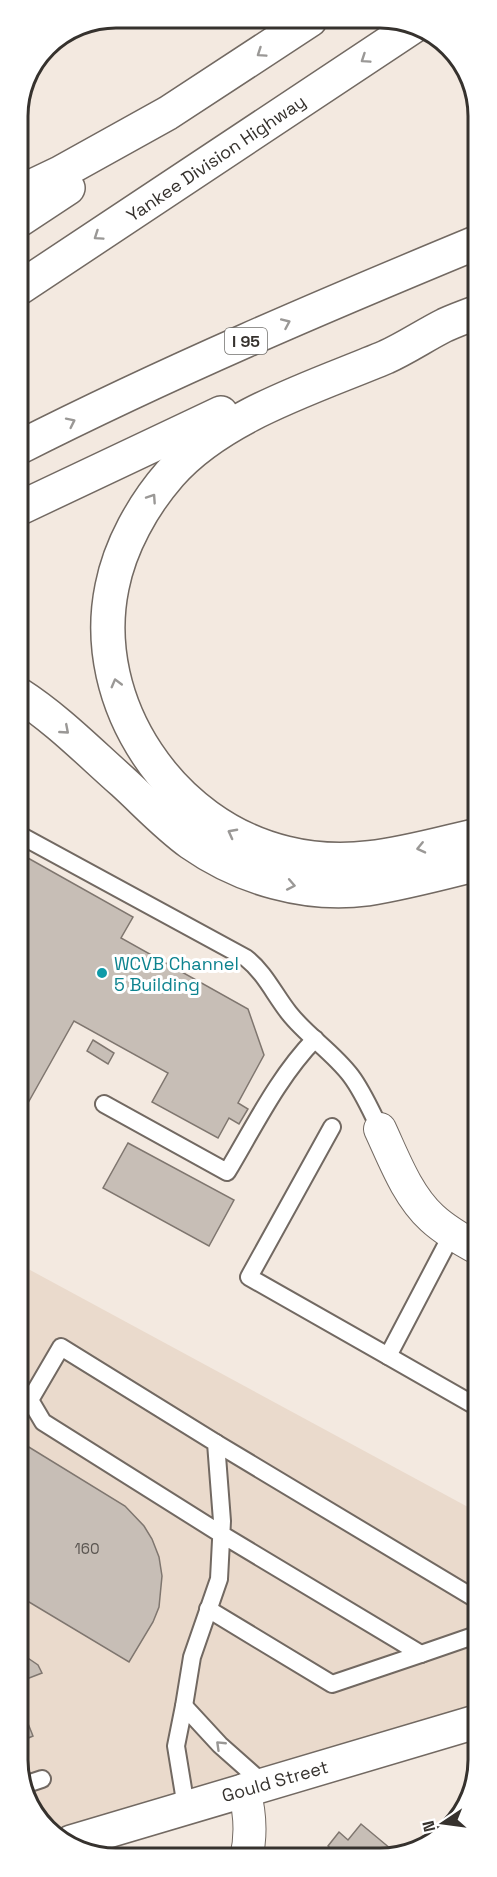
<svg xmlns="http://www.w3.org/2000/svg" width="497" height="1877" viewBox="0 0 497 1877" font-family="'Space Grotesk',sans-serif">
<rect width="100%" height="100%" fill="#f3e9e0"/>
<polygon fill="#eadacc" points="19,1264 479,1513 479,1706 54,1832 43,1826 19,1774"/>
<g fill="#c7beb6" stroke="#7f766f" stroke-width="1.5">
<polygon points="19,853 133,917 121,938 248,1009 264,1055 238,1103 248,1109 239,1124 229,1118 218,1138 152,1102 168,1073 74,1021 19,1119"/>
<polygon points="93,1040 114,1053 108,1064 87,1051"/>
<polygon points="128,1143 234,1200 209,1246 103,1188"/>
<polygon points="19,1441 125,1506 144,1526 152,1539 159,1557 162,1576 159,1607 153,1622 129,1662 19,1596"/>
<polygon points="19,1652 38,1665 42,1673 19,1682"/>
<polygon points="19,1701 33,1736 19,1742"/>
<polygon points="361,1824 391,1849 384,1858 332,1858 336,1853 328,1846 339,1832 348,1840"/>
</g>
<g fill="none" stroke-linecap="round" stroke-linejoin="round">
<defs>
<g id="lane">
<path d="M18 834 246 958C265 973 274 994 289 1013 307 1036 333 1052 351 1076 363 1092 371 1111 380 1129"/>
<path d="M104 1104 227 1172C254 1127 278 1077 315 1039"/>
<polyline points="332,1127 249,1277 388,1356 452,1234"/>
<polyline points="388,1356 479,1408"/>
<polyline points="216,1443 479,1601"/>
<polyline points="208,1609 332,1684 421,1654"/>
<polyline points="184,1706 192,1657 219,1579 222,1521 216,1443 61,1347 30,1400 43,1422 221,1534 421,1654 479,1634"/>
<polyline points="24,1785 42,1779"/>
<polyline points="186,1807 176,1746 184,1706 220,1745 264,1784"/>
</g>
<g id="street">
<path d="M380 1129C394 1159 407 1195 432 1218 446 1231 462 1240 479 1249"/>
<path d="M244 1790C250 1812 252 1834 246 1858"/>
</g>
<polyline id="secondary" points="71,1842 479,1721"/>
<g id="highway">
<polyline points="18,193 60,173 168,113 310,20"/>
<polyline points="18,221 68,188"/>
<polyline points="18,289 414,26"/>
<path d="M478 312C467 316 456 320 445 325 425 335 406 348 386 357 315 387 222 415 170 474 143 505 120 546 112 587 88 704 172 826 286 853 354 870 413 850 478 835"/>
<path d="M18 448C168 372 323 306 478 242"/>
<polyline points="18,509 221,413"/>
<path d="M18 694C57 719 89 752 123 782 145 802 166 825 191 843 241 878 306 897 367 889 405 883 442 873 478 864"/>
</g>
</defs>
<use href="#lane" stroke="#726962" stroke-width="20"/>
<use href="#street" stroke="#726962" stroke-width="34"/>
<use href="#secondary" stroke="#726962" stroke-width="36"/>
<use href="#highway" stroke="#726962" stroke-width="36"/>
<use href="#lane" stroke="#fff" stroke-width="16"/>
<use href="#street" stroke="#fff" stroke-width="32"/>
<use href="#secondary" stroke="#fff" stroke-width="33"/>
<use href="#highway" stroke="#fff" stroke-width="33"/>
</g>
<defs><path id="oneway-chevron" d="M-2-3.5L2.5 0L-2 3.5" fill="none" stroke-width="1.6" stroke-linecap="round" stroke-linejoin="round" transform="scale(1.5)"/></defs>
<g stroke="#9a9896">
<use href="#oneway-chevron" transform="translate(261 53) rotate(146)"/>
<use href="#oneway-chevron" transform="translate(365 59) rotate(146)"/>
<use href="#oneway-chevron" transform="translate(98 236) rotate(146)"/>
<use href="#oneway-chevron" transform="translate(286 323) rotate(-24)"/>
<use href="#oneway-chevron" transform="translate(71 422) rotate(-26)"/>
<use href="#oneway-chevron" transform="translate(152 498) rotate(-56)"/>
<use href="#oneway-chevron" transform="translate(116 683) rotate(-105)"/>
<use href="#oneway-chevron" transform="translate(65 730) rotate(41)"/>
<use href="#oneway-chevron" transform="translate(232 833) rotate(-152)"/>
<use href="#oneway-chevron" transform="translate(421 848) rotate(167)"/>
<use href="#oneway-chevron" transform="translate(291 885) rotate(11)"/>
<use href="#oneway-chevron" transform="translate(220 1745) rotate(-136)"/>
</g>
<circle fill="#0f9aa8" stroke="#fff" stroke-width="2" cx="102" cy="973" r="6"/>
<g text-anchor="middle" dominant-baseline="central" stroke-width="6" stroke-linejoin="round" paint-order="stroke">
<g font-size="15" fill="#5a5550">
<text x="87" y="1548">160</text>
</g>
<rect fill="#fff" stroke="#72706d" stroke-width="1.5" x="225" y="328" width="42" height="26" rx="4.5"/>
<g font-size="16" font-weight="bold" fill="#36322e">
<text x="246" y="341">I 95</text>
</g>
<g font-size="18" fill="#36322e" stroke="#fff">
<text transform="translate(216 158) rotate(-34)">Yankee Division Highway</text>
<text transform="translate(275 1781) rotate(-16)">Gould Street</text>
</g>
<g font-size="18" fill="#0d838f" stroke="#fff" text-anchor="start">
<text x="114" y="963">WCVB Channel<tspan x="114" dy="21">5 Building</tspan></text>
</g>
</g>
<path d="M0 0H497V1877H0ZM116 28H380A88 88 0 0 1 468 116V1760A88 88 0 0 1 380 1848H116A88 88 0 0 1 28 1760V116A88 88 0 0 1 116 28Z" fill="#fff" fill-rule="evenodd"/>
<path fill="none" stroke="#36322e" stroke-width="3" d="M116 28H380A88 88 0 0 1 468 116V1760A88 88 0 0 1 380 1848H116A88 88 0 0 1 28 1760V116A88 88 0 0 1 116 28Z"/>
<g transform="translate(443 1823) rotate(257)" stroke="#ffffff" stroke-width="4.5" paint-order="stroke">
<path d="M0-4.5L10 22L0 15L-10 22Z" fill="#36322e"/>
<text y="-9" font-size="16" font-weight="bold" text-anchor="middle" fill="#36322e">N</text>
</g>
</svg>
